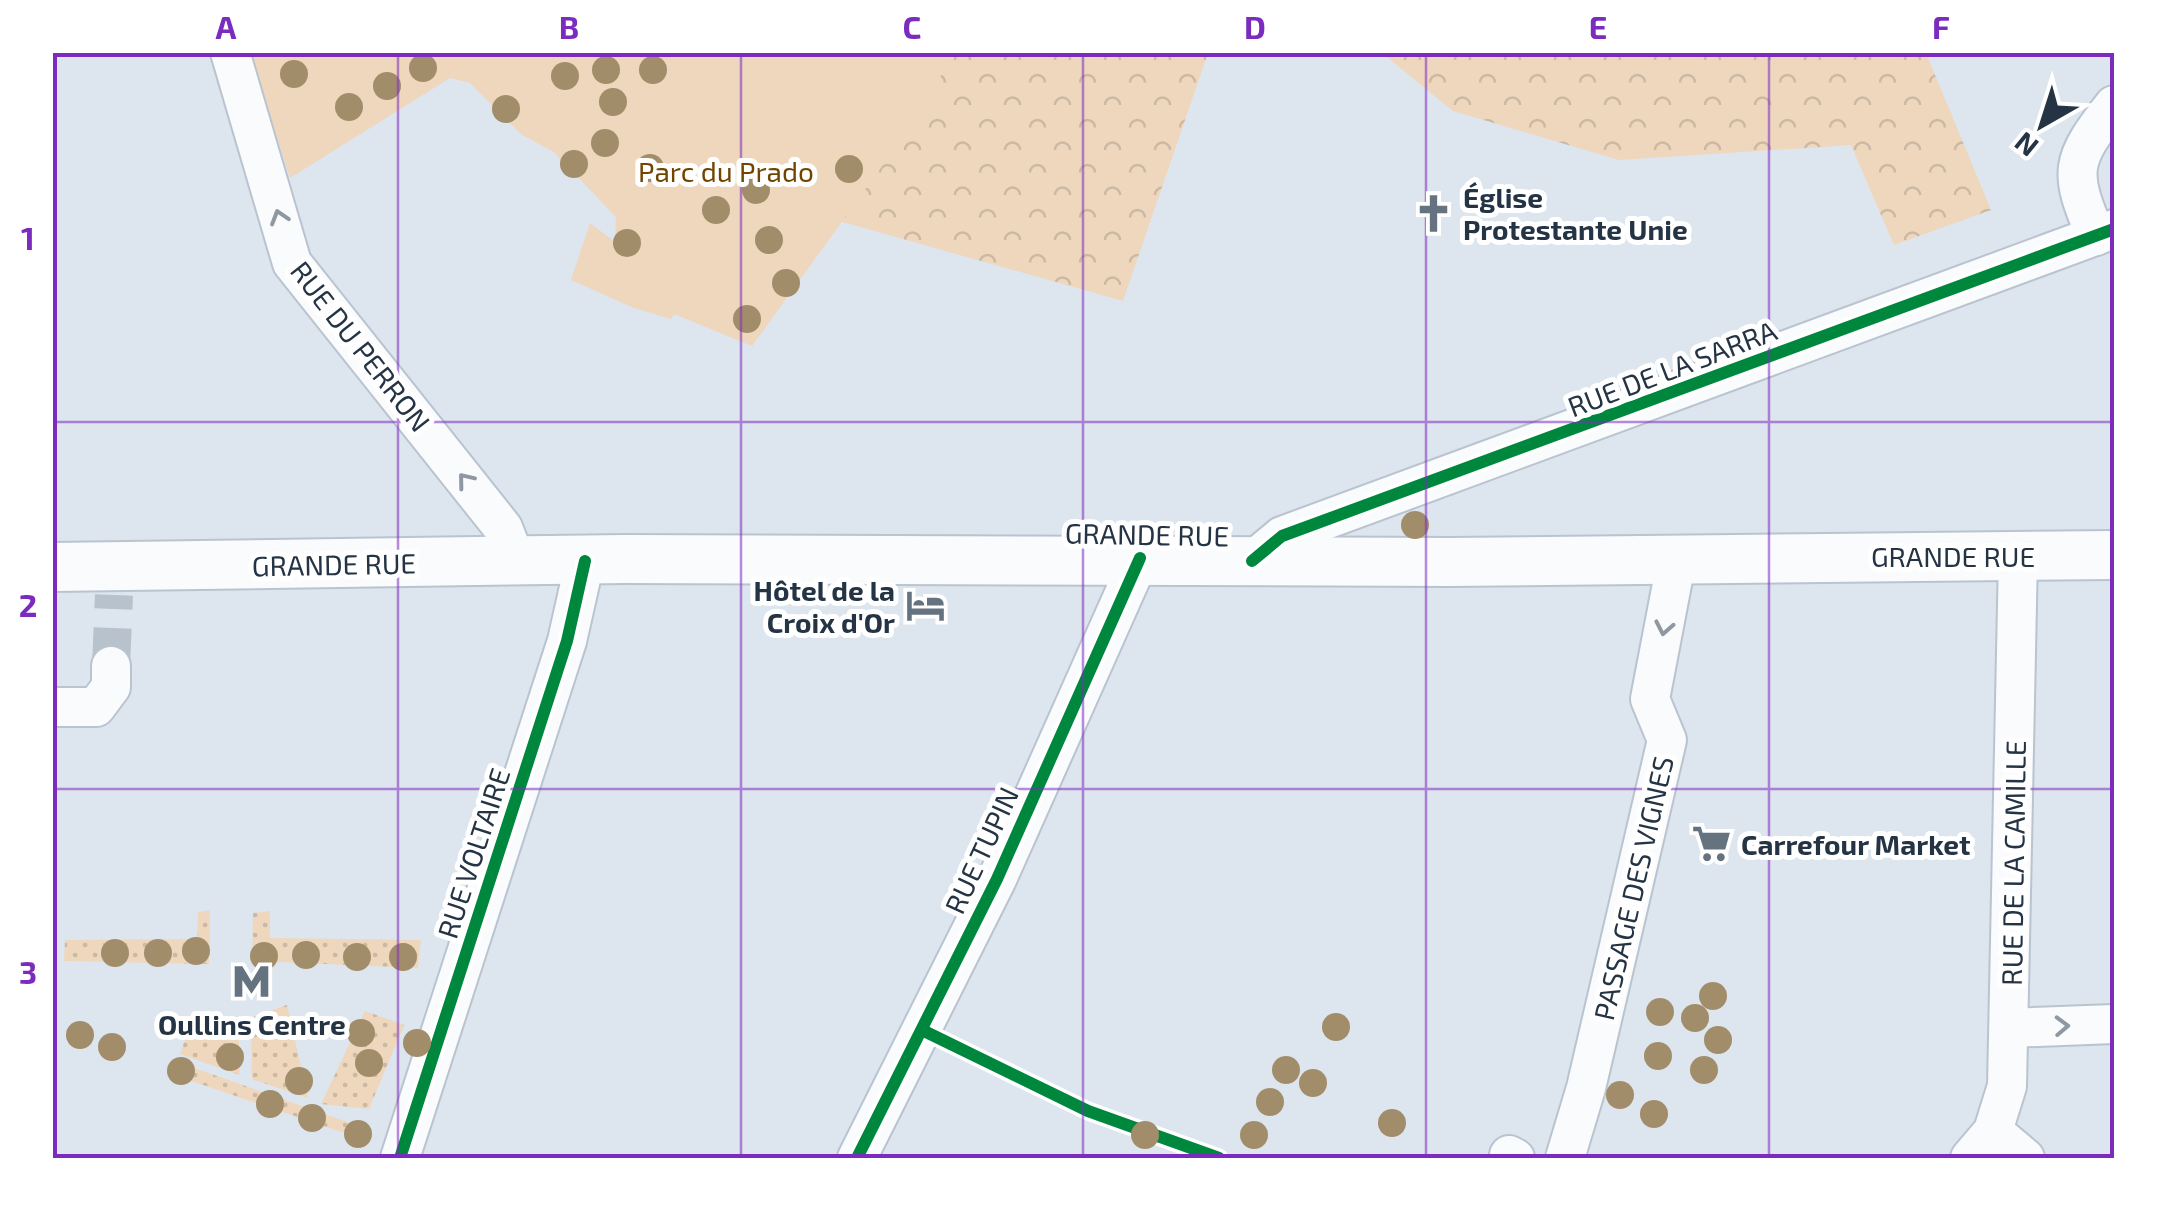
<svg xmlns="http://www.w3.org/2000/svg" width="2167" height="1211" viewBox="0 0 2167 1211" font-family="'Exo 2',sans-serif">
<defs>
<pattern id="grass-dots" width="8" height="8" patternUnits="userSpaceOnUse" patternTransform="scale(2.5)"><rect width="8" height="8" fill="#eed7bd"/><path d="M2 2h.1M6 6h.1" fill="none" stroke="#ccb9a4" stroke-width="1.8" stroke-linecap="round"/></pattern>
<pattern id="forest-crowns" width="20" height="18" patternUnits="userSpaceOnUse" patternTransform="scale(2.5)"><rect width="20" height="18" fill="#eed7bd"/><path d="M2 6a3 3 0 1 1 6 0M12 15a3 3 0 1 1 6 0" fill="none" stroke="#ccb9a4"/></pattern>
</defs>
<rect width="100%" height="100%" fill="#dde5ee"/>
<g fill="url(#grass-dots)">
<polygon points="210,910 209,964 64,961 65,940 197,939 198,912"/>
<polygon points="270,911 270,938 421,940 418,968 252,961 253,913"/>
<polygon points="287,1005 308,1098 252,1079 251,1018"/>
<polygon points="365,1011 404,1025 369,1109 321,1104"/>
<polygon points="193,1017 238,1019 240,1075 180,1054"/>
<polygon points="177,1062 367,1129 362,1139 171,1074"/>
</g>
<g fill="url(#forest-crowns)">
<polygon points="948,53 1208,53 1123,301 839,221 935,93"/>
<polygon points="1382,53 1926,53 1991,210 1894,245 1851,145 1619,160 1453,111"/>
</g>
<polygon fill="#eed7bd" points="250,53 250,52 948,53 935,93 752,346 674,314 671,319 634,308 571,280 590,223 615,242 616,217 554,152 522,135 470,83 450,78 290,178"/>
<g fill="none" stroke-linecap="round" stroke-linejoin="round">
<polyline stroke="#b8c2cc" stroke-width="38" stroke-dasharray="38 19" stroke-linecap="butt" points="111,666 114,595"/>
<defs>
<g id="minor">
<polyline points="230,52 292,263 503,528 516,561"/>
<path d="M2096 236C2068 171 2070 161 2114 105"/>
<polyline points="1252,561 1282,536 2114,229"/>
<polyline points="52,707 96,707 111,687 111,666"/>
<polyline points="2009,1028 2114,1024"/>
<polyline points="1993,1131 2025,1158"/>
<polyline points="1509,1155 1515,1158"/>
<polyline points="400,1158 567,641 585,561"/>
<polyline points="857,1158 997,879 1140,558"/>
<polyline points="1565,1158 1586,1088 1667,740 1650,699 1677,558"/>
<polyline points="1970,1158 1993,1131 2007,1086 2018,556"/>
</g>
<polyline id="major" points="52,567 624,559 1450,562 2114,555"/>
</defs>
<use href="#minor" stroke="#b9c4d0" stroke-width="42"/>
<use href="#major" stroke="#b9c4d0" stroke-width="52"/>
<use href="#minor" stroke="#fafbfc" stroke-width="38"/>
<use href="#major" stroke="#fafbfc" stroke-width="48"/>
<defs>
<g id="cycleway">
<polyline points="1252,561 1282,536 2114,229"/>
<polyline points="922,1030 1088,1111 1219,1158"/>
<polyline points="400,1158 567,641 585,561"/>
<polyline points="857,1158 997,879 1140,558"/>
</g>
</defs>
<use href="#cycleway" stroke="#fff" stroke-width="19"/>
<use href="#cycleway" stroke="#00873e" stroke-width="12"/>
</g>
<g fill="#a28d6b">
<circle cx="423" cy="68" r="14"/>
<circle cx="606" cy="70" r="14"/>
<circle cx="653" cy="70" r="14"/>
<circle cx="294" cy="74" r="14"/>
<circle cx="565" cy="76" r="14"/>
<circle cx="387" cy="86" r="14"/>
<circle cx="613" cy="102" r="14"/>
<circle cx="349" cy="107" r="14"/>
<circle cx="506" cy="109" r="14"/>
<circle cx="605" cy="143" r="14"/>
<circle cx="574" cy="164" r="14"/>
<circle cx="650" cy="168" r="14"/>
<circle cx="849" cy="169" r="14"/>
<circle cx="756" cy="190" r="14"/>
<circle cx="716" cy="210" r="14"/>
<circle cx="769" cy="240" r="14"/>
<circle cx="627" cy="243" r="14"/>
<circle cx="786" cy="283" r="14"/>
<circle cx="747" cy="319" r="14"/>
<circle cx="1415" cy="525" r="14"/>
<circle cx="196" cy="951" r="14"/>
<circle cx="115" cy="953" r="14"/>
<circle cx="158" cy="953" r="14"/>
<circle cx="306" cy="955" r="14"/>
<circle cx="264" cy="956" r="14"/>
<circle cx="357" cy="957" r="14"/>
<circle cx="403" cy="957" r="14"/>
<circle cx="1713" cy="996" r="14"/>
<circle cx="1660" cy="1012" r="14"/>
<circle cx="1695" cy="1018" r="14"/>
<circle cx="1336" cy="1027" r="14"/>
<circle cx="361" cy="1033" r="14"/>
<circle cx="80" cy="1035" r="14"/>
<circle cx="1718" cy="1040" r="14"/>
<circle cx="417" cy="1043" r="14"/>
<circle cx="112" cy="1047" r="14"/>
<circle cx="1658" cy="1056" r="14"/>
<circle cx="230" cy="1057" r="14"/>
<circle cx="369" cy="1063" r="14"/>
<circle cx="1286" cy="1070" r="14"/>
<circle cx="1704" cy="1070" r="14"/>
<circle cx="181" cy="1071" r="14"/>
<circle cx="299" cy="1081" r="14"/>
<circle cx="1313" cy="1083" r="14"/>
<circle cx="1620" cy="1095" r="14"/>
<circle cx="1270" cy="1102" r="14"/>
<circle cx="270" cy="1104" r="14"/>
<circle cx="1654" cy="1114" r="14"/>
<circle cx="312" cy="1118" r="14"/>
<circle cx="1392" cy="1123" r="14"/>
<circle cx="358" cy="1134" r="14"/>
<circle cx="1145" cy="1135" r="14"/>
<circle cx="1254" cy="1135" r="14"/>
</g>
<defs><path id="oneway-chevron" d="M-2-3.5L2.5 0L-2 3.5" fill="none" stroke-width="1.6" stroke-linecap="round" stroke-linejoin="round" transform="scale(2.5)"/></defs>
<g stroke="#8f98a0">
<use href="#oneway-chevron" transform="translate(279 217) rotate(-107)"/>
<use href="#oneway-chevron" transform="translate(465 480) rotate(-129)"/>
<use href="#oneway-chevron" transform="translate(1664 628) rotate(101)"/>
<use href="#oneway-chevron" transform="translate(2062 1026) rotate(-2)"/>
</g>
<path fill="none" stroke="#7b2cbf" stroke-width="2.5" stroke-opacity="0.55" d="M398 52V1158M741 52V1158M1083 52V1158M1426 52V1158M1769 52V1158M52 422H2114M52 789H2114"/>
<defs>
<symbol id="church-bare" viewBox="-9 -9 18 18"><path d="M-1.2-6h2.4v3.5h3.3v2.4h-3.3V6h-2.4V-.1h-3.3v-2.4h3.3Z" fill="#657280" stroke="#fff" stroke-width="2.5" paint-order="stroke"/></symbol>
<symbol id="hotel-bare" viewBox="-9 -9 18 18"><path d="M-6-4.5h1.5V1H6V5H4.5V3h-9V5H-6ZM-4 0a1.8 1.8 0 1 1 3.6 0ZM.5 0V-2.5h3Q6-2.5 6 0Z" fill="#657280" stroke="#fff" stroke-width="2.5" paint-order="stroke"/></symbol>
<symbol id="supermarket-bare" viewBox="-9 -9 18 18"><path d="M-6-5.5h2.5l.6 2H6L4.5 2H-2.5L-4.4-4H-6ZM-1.5 3.2a1.3 1.3 0 1 0 .1 0ZM3 3.2a1.3 1.3 0 1 0 .1 0Z" fill="#657280" stroke="#fff" stroke-width="2.5" paint-order="stroke"/></symbol>
<symbol id="metro-bare" viewBox="-9 -9 18 18"><path d="M-5.5 5V-5H-3L0 0L3-5H5.5V5H3V-.5L0 4L-3-.5V5Z" fill="#657280" stroke="#fff" stroke-width="2.5" paint-order="stroke"/></symbol>
</defs>
<g fill-rule="evenodd">
<use href="#church-bare" x="1406" y="186" width="55" height="55"/>
<use href="#hotel-bare" x="898" y="578" width="55" height="55"/>
<use href="#supermarket-bare" x="1684" y="816" width="55" height="55"/>
<use href="#metro-bare" x="224" y="954" width="55" height="55"/>
</g>
<g text-anchor="middle" dominant-baseline="central" stroke-width="10" stroke-linejoin="round" paint-order="stroke">
<g font-size="28" fill="#714500" stroke="#fff">
<text x="726" y="171">Parc du Prado</text>
</g>
<g font-size="28" font-weight="bold" fill="#243445" stroke="#fff" text-anchor="start">
<text x="1463" y="197">Église<tspan x="1463" dy="32">Protestante Unie</tspan></text>
<text x="895" y="590" text-anchor="end">Hôtel de la<tspan x="895" dy="32">Croix d'Or</tspan></text>
<text x="1741" y="844">Carrefour Market</text>
<text x="252" y="1024" text-anchor="middle">Oullins Centre</text>
</g>
<g font-size="28" fill="#243445" stroke="#fff">
<text transform="translate(361 346) rotate(52)">RUE DU PERRON</text>
<text transform="translate(1672 368) rotate(-21)">RUE DE LA SARRA</text>
<text transform="translate(1147 534) rotate(1)">GRANDE RUE</text>
<text x="1953" y="556">GRANDE RUE</text>
<text transform="translate(334 564) rotate(-1)">GRANDE RUE</text>
<text transform="translate(981 850) rotate(-65)">RUE TUPIN</text>
<text transform="translate(473 853) rotate(-72)">RUE VOLTAIRE</text>
<text transform="translate(2013 863) rotate(-89)">RUE DE LA CAMILLE</text>
<text transform="translate(1633 888) rotate(-77)">PASSAGE DES VIGNES</text>
</g>
</g>
<rect width="2167" height="1211" fill="none" stroke="#ffffff" stroke-width="110"/>
<g transform="translate(2042 125) rotate(219)" stroke="#ffffff" stroke-width="8" paint-order="stroke">
<path d="M0-8L18 38L0 25L-18 38Z" fill="#243445"/>
<text y="-15" font-size="28" font-weight="bold" text-anchor="middle" fill="#243445">N</text>
</g>
<rect x="55" y="55" width="2057" height="1101" fill="none" stroke="#7b2cbf" stroke-width="4"/>
<g font-size="32" text-anchor="middle" font-weight="bold" fill="#7b2cbf">
<text x="226" y="39">A</text>
<text x="569" y="39">B</text>
<text x="912" y="39">C</text>
<text x="1255" y="39">D</text>
<text x="1598" y="39">E</text>
<text x="1941" y="39">F</text>
<text x="28" y="250">1</text>
<text x="28" y="617">2</text>
<text x="28" y="984">3</text>
</g>
</svg>
